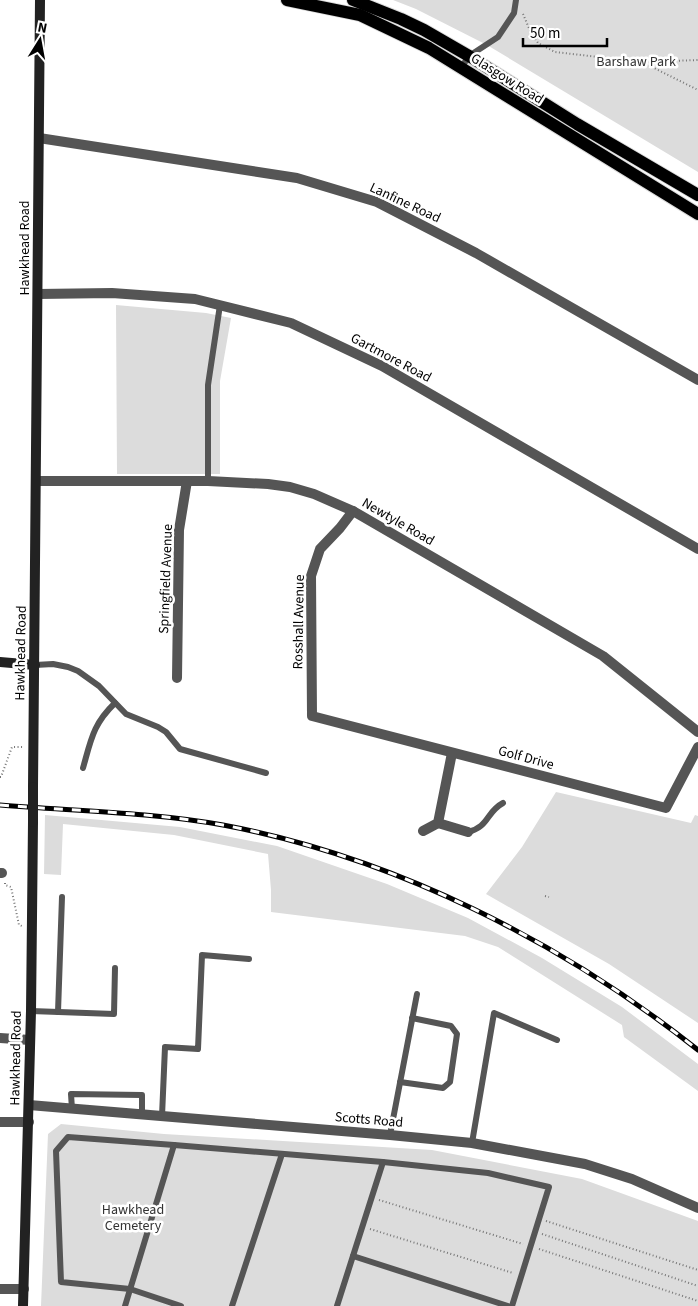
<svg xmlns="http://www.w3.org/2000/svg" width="698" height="1306" viewBox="0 0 698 1306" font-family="'Source Sans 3',sans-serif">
<rect width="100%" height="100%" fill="#fff"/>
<g fill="#dcdcdc">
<polygon points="393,0 698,0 698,172 487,45 416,9"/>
<polygon points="116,305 206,313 231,318 220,381 220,474 117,474"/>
<polygon points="556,792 691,823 695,815 698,816 698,1023 609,964 486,894 522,847"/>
<polygon points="45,815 180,827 277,846 387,884 468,918 542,958 622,1007 698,1064 698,1091 624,1037 622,1025 498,947 465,936 271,912 271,890 268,854 174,835 63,824 61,875 44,874"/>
<polygon points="61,1124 164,1134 432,1150 582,1179 698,1221 698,1306 41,1306 48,1134"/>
</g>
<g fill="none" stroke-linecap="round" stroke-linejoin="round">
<defs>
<g id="primary">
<polyline points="287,0 360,15 429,48 698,214"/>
<polyline points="353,0 401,19 424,30 469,56 577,124 698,195"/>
</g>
</defs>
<use href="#primary" stroke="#dbdbdb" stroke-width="14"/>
<g stroke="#777" stroke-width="2" stroke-dasharray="1 2.5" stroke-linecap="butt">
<polyline points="523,14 531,33 538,43 555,52 642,62 698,90"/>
<polyline points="644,62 698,60"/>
<polyline points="0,777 1,777 12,747 24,747"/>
<polyline points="5,883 5,885 11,887 19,925 22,926"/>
<polyline points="545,896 549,897"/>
<polyline points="379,1200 523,1244"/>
<polyline points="546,1221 698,1270"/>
<polyline points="370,1229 513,1273"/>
<polyline points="542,1234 698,1286"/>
<polyline points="539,1249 698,1301"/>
</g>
<g stroke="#555" stroke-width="6">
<polyline points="461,68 469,56 498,37 514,13 516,0"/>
<polyline points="208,481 208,385 220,305"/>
<polyline points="35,665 53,664 68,667 78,671 99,686 126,714 158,727 166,732 180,749 266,773"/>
<path d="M83 768C91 740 93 724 115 703"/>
<path d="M468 832C489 827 486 812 503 803"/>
<polyline points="31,1011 114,1014 115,968"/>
<polyline points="58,1012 62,897"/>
<polyline points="400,1082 443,1088 450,1082 457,1034 451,1026 412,1018"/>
<polyline points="72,1109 71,1094 142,1095 142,1115"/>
<polyline points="162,1116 165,1047 198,1049 202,955 249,959"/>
<polyline points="390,1135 417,994"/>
<polyline points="472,1143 494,1013 557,1040"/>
<polyline points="174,1145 68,1137 56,1151 61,1282 130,1289 181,1306"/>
<polyline points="353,1256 508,1306"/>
<polyline points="125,1306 174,1145 383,1162 488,1173 549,1187 512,1306"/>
<polyline points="232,1306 282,1154"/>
<polyline points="337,1306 383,1162"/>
</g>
<g stroke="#555" stroke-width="10">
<polyline points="39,138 297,178 377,202 476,253 698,380"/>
<polyline points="38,294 112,293 195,299 291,323 382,366 698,549"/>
<polyline points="37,481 208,481 268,484 290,487 314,494 353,511 603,656 698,732"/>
<polyline points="353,511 340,528 320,549 311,576 312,716 666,808 698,747"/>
<polyline points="177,678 179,530 187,481"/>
<polyline points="438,823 468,832"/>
<polyline points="423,831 438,823 452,753"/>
<polyline points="0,873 2,873"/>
<polyline points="0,1038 30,1040"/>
<polyline points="29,1105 390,1135 472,1143 585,1164 632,1179 698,1208"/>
<polyline points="0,1122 29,1122"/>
<polyline points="0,1289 24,1289"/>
</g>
<g stroke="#222" stroke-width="10">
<polyline points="0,662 35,665"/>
<polyline points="33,787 40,0"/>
<polyline points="23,1306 31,1011 33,822"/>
</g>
<use href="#primary" stroke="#000" stroke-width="12"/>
<defs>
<path id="rail" d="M0 805C74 811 150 812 223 825 394 857 562 942 698 1050"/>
</defs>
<use href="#rail" stroke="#000" stroke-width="5"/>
<use href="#rail" stroke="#fff" stroke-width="3" stroke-dasharray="9" stroke-linecap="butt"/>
<polyline stroke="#222" stroke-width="10" points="33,822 33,787"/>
</g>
<g text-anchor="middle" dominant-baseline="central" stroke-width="5" stroke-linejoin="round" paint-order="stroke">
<g font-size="14" fill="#333" stroke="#fff">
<text x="636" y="62">Barshaw Park</text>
<text x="133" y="1210">Hawkhead<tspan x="133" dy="16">Cemetery</tspan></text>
</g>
<g font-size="14" fill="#000" stroke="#fff">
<text transform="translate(507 79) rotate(32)">Glasgow Road</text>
<text transform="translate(405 203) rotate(25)">Lanfine Road</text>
<text transform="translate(25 248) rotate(-90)">Hawkhead Road</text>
<text transform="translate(391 358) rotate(28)">Gartmore Road</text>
<text transform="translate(398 522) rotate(30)">Newtyle Road</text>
<text transform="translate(166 579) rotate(-88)">Springfield Avenue</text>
<text transform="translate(299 622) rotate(-89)">Rosshall Avenue</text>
<text transform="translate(21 653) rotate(-89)">Hawkhead Road</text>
<text transform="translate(526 758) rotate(15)">Golf Drive</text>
<text transform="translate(16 1058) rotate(-89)">Hawkhead Road</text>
<text transform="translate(369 1120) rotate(5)">Scotts Road</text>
</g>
</g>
<g transform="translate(40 40) rotate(11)" stroke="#ffffff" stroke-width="4" paint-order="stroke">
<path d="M0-4L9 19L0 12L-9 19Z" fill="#000000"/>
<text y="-8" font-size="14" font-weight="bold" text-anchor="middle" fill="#000000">N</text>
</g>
<path d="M523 38v8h84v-8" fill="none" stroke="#000000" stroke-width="2.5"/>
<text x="530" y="38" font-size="15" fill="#000000" stroke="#ffffff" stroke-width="4" paint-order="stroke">50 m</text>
</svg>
